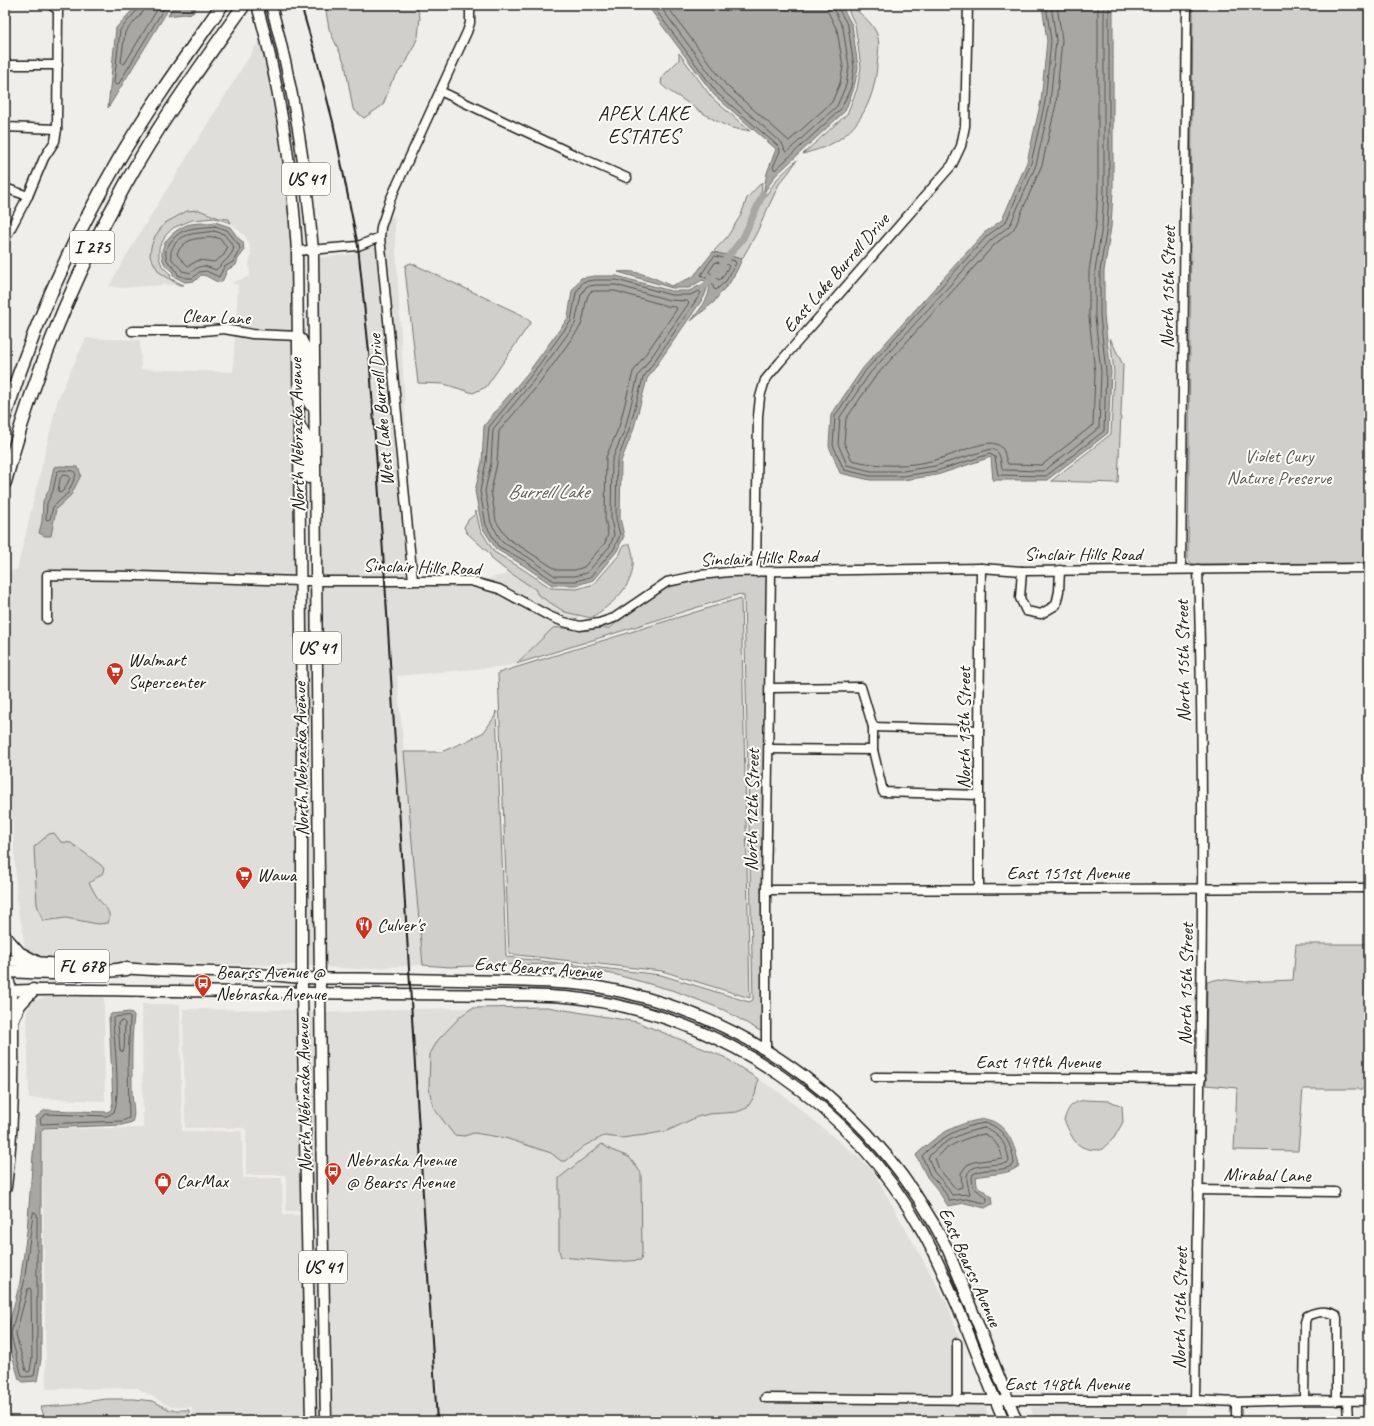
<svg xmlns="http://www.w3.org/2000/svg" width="1374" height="1426" viewBox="0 0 1374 1426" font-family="Caveat,sans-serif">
<rect width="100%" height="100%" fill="#f0eeea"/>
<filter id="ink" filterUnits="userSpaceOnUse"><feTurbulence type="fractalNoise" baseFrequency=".025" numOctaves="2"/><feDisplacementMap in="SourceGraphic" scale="8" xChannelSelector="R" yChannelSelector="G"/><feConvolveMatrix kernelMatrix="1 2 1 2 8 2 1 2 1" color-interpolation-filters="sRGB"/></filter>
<g filter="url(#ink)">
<g fill="#e0deda" fill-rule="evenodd">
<polygon points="262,36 278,110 292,220 295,332 253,330 236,327 238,285 231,283 250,276 249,265 251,254 249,243 244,235 231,223 229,219 219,218 199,210 187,211 183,213 155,236 159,272 179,285 162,285 122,288 109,286 135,241"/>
<polygon points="394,214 404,390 408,492 384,237 385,228 389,216 392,218"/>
<polygon points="377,242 409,577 320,577 316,258 352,254 357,252 358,250"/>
<path d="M235 335 252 338 295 340 297 577 44 575 43 623H50L51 580 297 585 298 965 120 964 37 958 25 951 22 925 18 912 11 802 5 758V623L10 571 17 570 58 398 86 338 140 340 141 369 233 372ZM81 475 71 495 56 509 51 536 39 533 42 521 43 501 49 490 51 477ZM71 843 101 865 104 869 102 874 89 883 96 896 101 902 98 924 66 918 43 921 37 905 34 848Z"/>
<polygon points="510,573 535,589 538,595 565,612 579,615 579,621 565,618 501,585 484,580"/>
<polygon points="304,585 312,585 314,788 312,784 312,740 306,727"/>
<polygon points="320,585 470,585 498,593 548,619 568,627 553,628 516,664 508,666 397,676 423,965 358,969 323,967"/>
<polygon points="306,789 310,796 314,798 316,966 306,966"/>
<polygon points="45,997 104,997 105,1101 29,1098 27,1012 32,1001"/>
<polygon points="142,1004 180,1004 182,1131 242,1131 243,1178 282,1178 283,1215 303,1215 306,1421 192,1421 192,1407 171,1407 137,1388 46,1389 42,1129 143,1128"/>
<polygon points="472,1008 461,1016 429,1088 433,1107 455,1135 464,1136 474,1133 505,1138 551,1153 561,1161 566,1161 584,1146 604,1136 621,1138 646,1135 667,1131 697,1117 709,1114 737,1112 747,1108 755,1095 758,1079 782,1094 872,1169 947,1303 960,1339 953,1340 953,1396 762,1394 761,1402 771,1402 771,1403 984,1404 991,1421 330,1421 324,1013 405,1009"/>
<polygon points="183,1009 299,1010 303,1211 286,1211 286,1178 284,1175 246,1175 246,1131 244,1128 185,1128"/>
<polygon points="306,1011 317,1013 319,1220 311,1220"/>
<polygon points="311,1229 319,1229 323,1421 315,1421"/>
<polygon points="1115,1404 1186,1404 1186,1421 1036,1421 1030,1407"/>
</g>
<g fill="#d0cfcc" stroke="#767674">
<polygon points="325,5 416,5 420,17 418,37 407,61 392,81 383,105 364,118 353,109 345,64 329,29"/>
<path d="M851 5C860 14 870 20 876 32 881 43 878 54 877 65 875 97 860 131 829 145 821 149 812 151 803 154L847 114 857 89 861 67 855 24 849 12V7Z"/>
<polygon points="1193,5 1369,5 1369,563 1192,564 1188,559"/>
<path d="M679 53 712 98 750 131C744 129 738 130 732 128 713 121 695 108 679 97 671 92 668 91 661 84L662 77 679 60Z"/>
<polygon points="797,160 789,172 779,184 756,234 742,259 713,252 727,237 741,215 747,198 762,182 761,196 762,197 765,197 777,179"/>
<polygon points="199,210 219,218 229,219 231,223 215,218 192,220 173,228 166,235 159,248 159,257 162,266 170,274 171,279 184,285 179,285 159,272 150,256 151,247 155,236 165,223 187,211"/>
<polygon points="411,263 522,315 531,322 486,387 473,393 444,384 418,383 405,270 406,265"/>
<polygon points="1110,338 1123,365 1118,483 1051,481 1111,434 1114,372"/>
<path d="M476 511 480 529 494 552 521 568 551 588 577 589 594 584 620 554 623 546 630 544C642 580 618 600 591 618L565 612 538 595 535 589 503 568 493 560 489 553 466 532 464 527 468 520 474 515Z"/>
<path d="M730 576H767L763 886 762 1032 724 1010 675 991 617 975 559 964 496 965 450 967 423 965 404 752H441L467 741 484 732 495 716 496 711 506 955 507 957 661 975 749 1002 753 1000 744 596 740 594 516 664 553 628C564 627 570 629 580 630 589 631 600 627 610 628L629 612 669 586 708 578Z"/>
<polygon points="741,598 750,998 662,971 509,954 498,673"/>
<path d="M54 833 61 842 71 843 101 865 104 869 102 874 89 883C92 887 94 893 97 897 103 906 113 911 108 923L98 924 66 918 43 921 37 905 34 847 49 834Z"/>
<polygon points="1296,944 1369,944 1369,1089 1303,1089 1298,1151 1234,1150 1237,1088 1206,1085 1207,982 1219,979 1245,982 1293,980"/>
<polygon points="547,1007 637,1022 724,1057 758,1079 755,1095 747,1108 737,1112 709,1114 697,1117 667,1131 645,1135 621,1138 604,1136 584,1146 566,1161 561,1161 551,1153 505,1138 474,1133 464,1136 454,1135 433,1107 429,1088 430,1054 438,1040 461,1016 472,1008"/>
<path d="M1085 1100 1110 1101 1122 1106 1123 1122 1114 1138 1101 1150C1075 1150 1074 1141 1064 1120 1069 1107 1070 1103 1085 1100Z"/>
<polygon points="602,1144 611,1150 629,1157 641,1173 642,1253 641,1260 615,1262 561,1257 559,1250 559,1178"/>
<polygon points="106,1399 134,1399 153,1401 170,1410 189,1410 189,1421 47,1421 44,1416 41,1407 73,1405 91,1401"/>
</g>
<g fill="#a8a7a3" stroke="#706f6d">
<polygon points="137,5 171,5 108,108 116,28"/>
<polygon points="174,5 197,5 193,13 168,16"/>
<polygon points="647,5 841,5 852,25 858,67 854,88 845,111 775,176 763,194 767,173 776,149 714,95"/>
<polygon points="1042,5 1113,5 1113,191 1111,227 1104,271 1104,316 1111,372 1108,433 1047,480 993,480 991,457 937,475 903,480 870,480 840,473 829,446 831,415 863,368 984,233 1002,220 1027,162 1041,101 1047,41"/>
<path d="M215 222 230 227 239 239 243 242 244 251 238 259 236 265 227 270 222 282C214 283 209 275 201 275L195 281 185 282 173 276V272C170 270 166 267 164 263 156 246 172 231 187 225 196 222 206 224 215 222Z"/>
<path d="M713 252 742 259 737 270 729 284 722 291 714 302 691 321C698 311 714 295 708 282L702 280 689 288H672L618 272C636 269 655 278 671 286L693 277Z"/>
<polygon points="595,276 617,276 671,291 689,291 703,284 706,285 707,289 704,297 647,379 633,431 621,461 620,518 624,536 617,551 593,580 577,585 552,585 523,565 496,549 482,527 475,491 482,462 484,426 498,408 527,374 568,318 572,291 581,278"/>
<polygon points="61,466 78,467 81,475 71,495 56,509 51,536 45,536 39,533 42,521 43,501 49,490 54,467"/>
<path d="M130 1012 134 1016C131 1041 132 1067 132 1092 132 1102 136 1113 132 1122L122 1125 44 1128 41 1131V1359L37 1381 23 1382 19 1379 8 1341 7 1332 20 1282 27 1231 36 1117 45 1110 107 1112 111 1110 113 1102 112 1079 109 1018 111 1014Z"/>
<path d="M984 1119C1007 1122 1015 1145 1019 1166 1006 1176 991 1173 976 1177L977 1186 991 1196 992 1204 985 1208 965 1203 948 1206 937 1189 927 1177 916 1155C938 1134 954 1124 984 1119Z"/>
</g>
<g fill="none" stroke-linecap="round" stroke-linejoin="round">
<g stroke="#545452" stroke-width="1">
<polyline points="139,5 138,9 120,30 114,83 116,85 118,85 166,5"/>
<polyline points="144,5 143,12 125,32 121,62 123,64 125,63 160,5"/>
<polyline points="652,5 717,93 779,147 780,151 773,167 775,170 841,109 851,87 854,67 848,26 838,8 838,5"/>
<polyline points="659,5 721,89 782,143 785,151 787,152 837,106 846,85 849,67 843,28 834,10 833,5"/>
<polyline points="666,5 726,85 789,141 832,102 840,83 843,67 837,30 828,12 827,5"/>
<polyline points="1046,5 1051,41 1045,102 1031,163 1006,222 987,236 866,370 835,416 833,445 844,470 870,476 903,476 936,471 990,454 995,457 998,475 1046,476 1104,431 1106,372 1100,316 1100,271 1107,226 1109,191 1109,5"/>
<path d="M1051 5 1056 40 1050 103 1036 165 1011 223 1008 227 991 240 870 373 840 417 838 444 847 465 871 471H903L935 466 991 449C1003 451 999 462 1003 470L1044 471 1099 428 1101 372 1095 317V271L1102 226 1104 190V5"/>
<path d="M1057 5 1062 40 1056 104 1042 165 1016 225 1012 231 995 244 875 377 846 419 844 443 852 460C878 467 908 467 935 460 952 456 974 444 991 443 1007 445 1003 454 1008 464L1042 465 1093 425 1095 373 1089 317V271L1096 225 1098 190V5"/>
<path d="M215 226 227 230 239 245 240 249 233 262 224 267 219 277 206 271 199 272 193 278H186L178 275C176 267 168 265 166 257 165 251 167 247 170 243 182 225 197 229 215 226Z"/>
<path d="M214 231 224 234 234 247C232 257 223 262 216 270 205 266 201 263 191 273L182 271C180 266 173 263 171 257 170 252 172 249 174 245 184 231 199 234 214 231Z"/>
<path d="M215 237 221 239 227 248 224 255 214 262 199 260 188 266 178 256 177 253C187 236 198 239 215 237Z"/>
<polygon points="715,256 735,261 736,263 726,281 716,290 714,289 711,280 702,276 701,275 709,263"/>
<polygon points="716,262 728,265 729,266 722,278 719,280 709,272"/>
<polygon points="595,280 617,280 671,295 690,295 699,291 701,293 643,378 629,430 617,461 616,518 620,535 614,549 590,577 576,581 554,581 525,561 498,546 486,525 480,491 486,462 489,427 530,377 571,321 576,293 583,282"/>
<polygon points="596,285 616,285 669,300 687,301 689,303 638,376 625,429 612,460 611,518 614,535 610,546 587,573 575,576 555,576 528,557 502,542 491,523 485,491 491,463 493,429 534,380 575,324 581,295 586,287"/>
<path d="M596 291H615L667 306 676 307 677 309 633 372 619 427 606 457 605 518 608 534 605 543 584 567 575 570H557L507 538 496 521 491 491 497 463 499 431 539 384 580 327C586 316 583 302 590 292Z"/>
<polygon points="62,470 74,471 76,475 68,493 53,507 50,519 47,520 46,519 47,503 53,491 57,472"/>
<polygon points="63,475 69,476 70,478 64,490 60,493 58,491 60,479"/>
<path d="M128 1016 130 1018 128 1062 129 1118 122 1121 41 1124 40 1119 46 1114 107 1116 114 1112C121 1094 114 1041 113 1019L116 1017Z"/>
<polygon points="123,1021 125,1023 124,1050 122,1052 120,1050 118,1023 119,1022"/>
<path d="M984 1123C1003 1125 1013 1147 1014 1164 1003 1174 985 1166 973 1174L972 1178 973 1187 987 1198V1202L985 1203 966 1199 950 1201 941 1186 930 1175 922 1156C939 1138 959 1127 984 1123Z"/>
<path d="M984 1128C999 1130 1008 1148 1009 1162 998 1167 966 1161 967 1178 967 1184 969 1189 970 1194L952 1195 944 1183 934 1172 928 1157C943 1141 962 1132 984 1128Z"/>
<path d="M984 1134C993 1137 1001 1148 1002 1158L974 1162 967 1165 961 1173 962 1187 956 1189 939 1169 935 1158C948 1145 966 1137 984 1134Z"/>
<polygon points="34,1212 37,1214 37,1359 34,1376 24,1377 22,1376 12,1340 11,1333 24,1283 33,1214"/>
<polygon points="28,1289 30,1288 31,1290 32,1358 30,1371 28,1372 26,1371 17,1339 16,1334"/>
</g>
<g stroke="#a8a7a3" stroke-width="7">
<polyline points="723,263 743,238 763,194"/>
<polyline points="706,285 714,276"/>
</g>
<defs>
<g id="minor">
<polyline points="5,65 58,65"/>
<polyline points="440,91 575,155 627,178"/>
<polyline points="5,127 57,129"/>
<polyline points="5,188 28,196"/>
<polyline points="380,237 413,581"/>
<polyline points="5,239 28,196 44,158 55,141 57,129 58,10 51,5"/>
<polyline points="297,251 358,246 380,237 381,227 390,200 467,32 470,23 470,5"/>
<polyline points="132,331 203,331 224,329 252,334 299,336"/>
<polyline points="1181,569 1187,5"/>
<polyline points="1022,571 1020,598 1026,611 1041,614 1056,605 1059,591 1060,570"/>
<polyline points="756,572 758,416 760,397 765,380 780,362 952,165 961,146 965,126 968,5"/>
<polyline points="47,619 47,575 138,576 301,581 470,581 499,589 549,616 564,622 580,626 599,623 614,618 667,582 700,575 729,572 981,568 1022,571 1369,568"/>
<polyline points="770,688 861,687 873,727 873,750 883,792 979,795"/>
<polyline points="873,727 979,730"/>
<polyline points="769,749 873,750"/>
<polyline points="979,889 979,730 981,568"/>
<polyline points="766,890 1369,888"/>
<polyline points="766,1049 766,890 771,572"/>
<polyline points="875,1077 1201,1079"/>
<polyline points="1198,1190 1335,1192"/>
<polyline points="957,1343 957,1400"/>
<polyline points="765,1398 995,1400 1195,1400 1236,1402 1304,1400 1369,1401"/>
<path d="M1195 1400C1199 1123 1207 846 1198 569"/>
<path d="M1304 1400 1305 1322 1307 1316C1317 1311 1326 1310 1336 1315L1337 1318V1401"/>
<polyline points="1347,1401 1348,1421"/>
<polyline points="1236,1402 1236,1421"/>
</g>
<g id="major">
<path d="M257 5C280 86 292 167 297 251L302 729V994L311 1421"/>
<path d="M271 5C294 88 305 165 313 250L322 1198 326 1421"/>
<polyline points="301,339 305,347 307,399 310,405 314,407"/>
<polyline points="300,426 307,438 308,478"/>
<polyline points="5,960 105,967"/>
<path d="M121 968C166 972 211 971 256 974 272 975 288 977 303 978 337 979 372 978 406 979 441 980 475 980 509 981 539 982 569 982 598 987 752 1014 878 1111 948 1250L1017 1421"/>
<path d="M5 991C62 988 118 991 175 991 242 992 309 993 376 994 417 994 457 994 498 995 526 995 555 995 583 999 727 1020 851 1104 922 1231 938 1259 950 1290 963 1319 976 1353 990 1387 1004 1421"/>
</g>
<g id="highway">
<path d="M5 416C33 326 72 240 119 159 150 106 187 55 222 5"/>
<path d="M5 482C33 376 72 280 125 185 160 122 203 63 244 5"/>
<polyline points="5,937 19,953 36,962"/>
<polyline points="5,971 75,974 127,969"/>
<path d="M5 972C13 993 12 1023 12 1045 13 1093 11 1139 5 1187"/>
<polyline points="13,1019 19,1005 33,990"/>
</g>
</defs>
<use href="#minor" stroke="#1c1c1c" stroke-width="11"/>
<use href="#major" stroke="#1c1c1c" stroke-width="13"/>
<use href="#highway" stroke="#1c1c1c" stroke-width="15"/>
<use href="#minor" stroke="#fdfcf7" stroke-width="8"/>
<use href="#major" stroke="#fdfcf7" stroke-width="10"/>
<use href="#highway" stroke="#fdfcf7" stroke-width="12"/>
<polyline stroke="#1c1c1c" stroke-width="2" points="301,5 317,60 333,122 358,246 369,352 385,581 437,1421"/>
</g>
</g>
<defs>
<symbol id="supermarket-pin" viewBox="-11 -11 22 30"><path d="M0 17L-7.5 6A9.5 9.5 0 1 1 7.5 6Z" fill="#c8321e" stroke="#fdfcf7"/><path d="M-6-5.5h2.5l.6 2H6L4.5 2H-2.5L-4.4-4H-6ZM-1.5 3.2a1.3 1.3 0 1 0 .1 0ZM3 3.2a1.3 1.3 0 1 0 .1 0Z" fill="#fff"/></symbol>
<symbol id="restaurant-pin" viewBox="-11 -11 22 30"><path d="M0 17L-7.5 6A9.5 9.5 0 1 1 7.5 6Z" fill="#c8321e" stroke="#fdfcf7"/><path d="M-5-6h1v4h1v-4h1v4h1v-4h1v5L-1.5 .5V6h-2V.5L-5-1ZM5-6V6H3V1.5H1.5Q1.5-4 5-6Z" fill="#fff"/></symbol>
<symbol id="bus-pin" viewBox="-11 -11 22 30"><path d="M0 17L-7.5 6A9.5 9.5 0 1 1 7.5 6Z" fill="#c8321e" stroke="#fdfcf7"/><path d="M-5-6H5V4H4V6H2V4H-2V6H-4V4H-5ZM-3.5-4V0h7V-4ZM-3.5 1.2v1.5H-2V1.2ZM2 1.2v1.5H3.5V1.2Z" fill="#fff"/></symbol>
<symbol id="shop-pin" viewBox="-11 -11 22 30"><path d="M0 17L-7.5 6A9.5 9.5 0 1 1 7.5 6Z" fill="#c8321e" stroke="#fdfcf7"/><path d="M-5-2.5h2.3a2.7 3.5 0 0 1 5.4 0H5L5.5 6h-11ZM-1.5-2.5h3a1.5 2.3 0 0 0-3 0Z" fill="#fff"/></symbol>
</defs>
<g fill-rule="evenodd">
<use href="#supermarket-pin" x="105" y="661" width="20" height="27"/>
<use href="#supermarket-pin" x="234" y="865" width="20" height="27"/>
<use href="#restaurant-pin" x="354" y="915" width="20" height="27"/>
<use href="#bus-pin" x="193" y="973" width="20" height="27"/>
<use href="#bus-pin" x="323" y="1161" width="20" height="27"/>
<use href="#shop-pin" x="153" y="1171" width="20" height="27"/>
</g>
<g text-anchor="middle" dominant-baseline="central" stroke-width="4" stroke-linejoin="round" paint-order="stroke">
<g fill="#fdfcf7" stroke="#605f5e" stroke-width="1">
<rect x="282" y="163" width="48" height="32" rx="3"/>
<rect x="70" y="231" width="44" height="32" rx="3"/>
<rect x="293" y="632" width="48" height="32" rx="3"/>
<rect x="55" y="950" width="54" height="32" rx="3"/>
<rect x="299" y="1251" width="48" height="32" rx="3"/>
</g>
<g font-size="18" font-weight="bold" fill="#1c1c1c">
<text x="306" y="179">US 41</text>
<text x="92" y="247">I 275</text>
<text x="317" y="648">US 41</text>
<text x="82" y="966">FL 678</text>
<text x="323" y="1267">US 41</text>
</g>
<g font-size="19" fill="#1c1c1c" stroke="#fdfcf7">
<text transform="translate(836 273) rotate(-49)">East Lake Burrell Drive</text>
<text transform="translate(1168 287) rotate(-89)">North 15th Street</text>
<text transform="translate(216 317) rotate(2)">Clear Lane</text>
<text transform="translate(381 410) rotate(-95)">West Lake Burrell Drive</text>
<text transform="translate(297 435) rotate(-91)">North Nebraska Avenue</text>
<text x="1083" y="554">Sinclair Hills Road</text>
<text transform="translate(759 558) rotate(-2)">Sinclair Hills Road</text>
<text transform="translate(422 567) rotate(2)">Sinclair Hills Road</text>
<text transform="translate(1183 661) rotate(-91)">North 15th Street</text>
<text transform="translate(964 728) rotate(-90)">North 13th Street</text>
<text transform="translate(301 759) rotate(-91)">North Nebraska Avenue</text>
<text transform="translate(752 810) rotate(-89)">North 12th Street</text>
<text x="1068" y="873">East 151st Avenue</text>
<text transform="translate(538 968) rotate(4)">East Bearss Avenue</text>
<text transform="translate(1186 984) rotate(-89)">North 15th Street</text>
<text x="1038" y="1062">East 149th Avenue</text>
<text transform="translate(304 1095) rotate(-91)">North Nebraska Avenue</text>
<text transform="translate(1267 1175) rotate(1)">Mirabal Lane</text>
<text transform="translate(970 1267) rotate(66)">East Bearss Avenue</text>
<text transform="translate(1180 1308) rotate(-89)">North 15th Street</text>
<text x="1067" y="1384">East 148th Avenue</text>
</g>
<g font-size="19" fill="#5b5b5a" stroke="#fdfcf7">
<text x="1279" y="456">Violet Cury<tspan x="1279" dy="22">Nature Preserve</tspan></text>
</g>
<g font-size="19" fill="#1c1c1c" stroke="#fdfcf7" text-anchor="start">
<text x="128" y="660">Walmart<tspan x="128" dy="22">Supercenter</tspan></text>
<text x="257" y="875">Wawa</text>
<text x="377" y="925">Culver's</text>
<text x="216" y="972">Bearss Avenue @<tspan x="216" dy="22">Nebraska Avenue</tspan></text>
<text x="346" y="1160">Nebraska Avenue<tspan x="346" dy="22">@ Bearss Avenue</tspan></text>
<text x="176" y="1181">CarMax</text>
</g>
<g font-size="20" letter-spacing="1" fill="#1c1c1c" stroke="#fdfcf7">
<text x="644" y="113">APEX LAKE<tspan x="644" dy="23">ESTATES</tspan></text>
</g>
<g font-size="20" font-style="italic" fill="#5b5b59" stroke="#fdfcf7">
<text x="548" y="491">Burrell Lake</text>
</g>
</g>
<rect width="1374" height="1426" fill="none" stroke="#fdfcf7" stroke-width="20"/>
<rect x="10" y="10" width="1354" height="1406" fill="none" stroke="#1c1c1c" stroke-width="1.5" filter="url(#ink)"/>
</svg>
